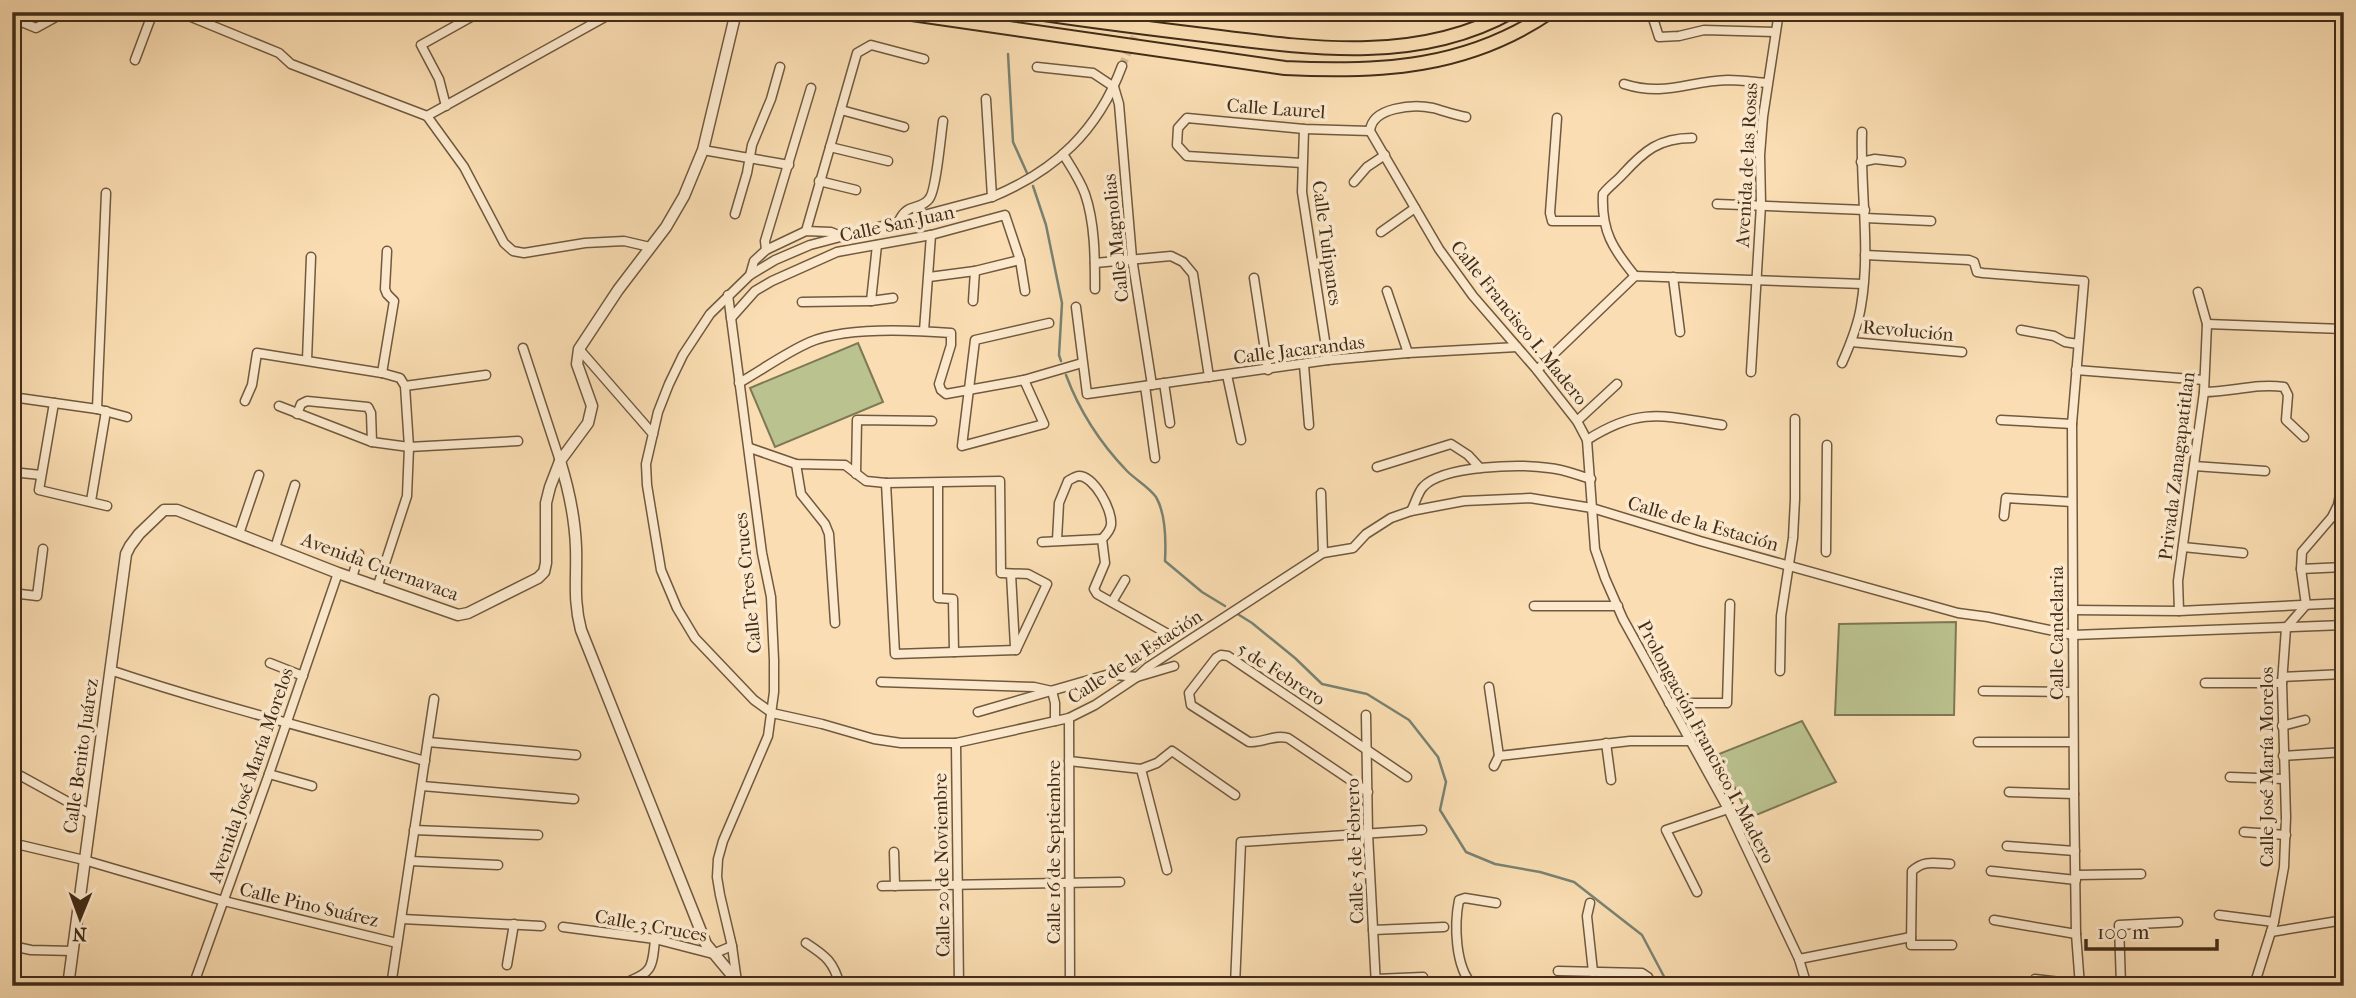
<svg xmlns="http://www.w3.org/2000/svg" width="2356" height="998" viewBox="0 0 2356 998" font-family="'IM FELL French Canon',serif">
<rect width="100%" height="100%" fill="#faddb2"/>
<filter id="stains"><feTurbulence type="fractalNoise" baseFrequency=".00286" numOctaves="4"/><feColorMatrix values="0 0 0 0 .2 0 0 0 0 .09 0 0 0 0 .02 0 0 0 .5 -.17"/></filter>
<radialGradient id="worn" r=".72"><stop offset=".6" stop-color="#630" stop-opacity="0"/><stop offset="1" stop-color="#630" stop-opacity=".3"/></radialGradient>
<g fill="#bac28f" stroke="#7e7854" stroke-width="2">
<polygon points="858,343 883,402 775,447 750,388"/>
<polygon points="1956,622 1954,715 1835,715 1839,624"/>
<polygon points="1802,721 1836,782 1749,818 1719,754"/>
</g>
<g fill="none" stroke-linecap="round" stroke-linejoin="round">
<g stroke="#798272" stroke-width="2.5">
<polyline points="1008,54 1013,142 1027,173"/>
<polyline points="1033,186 1046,225 1062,303 1059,355 1061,361"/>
<path d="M1066 375C1079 410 1101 444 1127 471 1136 480 1149 487 1156 497 1166 514 1166 542 1165 561L1202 592 1225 606"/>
<polyline points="1236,613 1252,623 1295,658 1322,684 1367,694 1409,720 1438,757 1446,782 1440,810 1466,852 1495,864 1540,872 1574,882 1642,935 1669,986"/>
</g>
<polyline stroke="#d5ba93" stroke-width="8" stroke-dasharray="8 4" stroke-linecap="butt" points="1122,66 1140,24"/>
<defs>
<g id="minor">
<polyline points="179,12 279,53 291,64 427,116 464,167 504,243 513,251 524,253 585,243 624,241 650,247"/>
<polyline points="1423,12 1471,12"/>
<polyline points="1651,12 1659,37 1679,36 1704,30 1775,32"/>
<polyline points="1144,15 1146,12"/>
<polyline points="12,18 36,28 65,12"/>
<polyline points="135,60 153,12"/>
<path d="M1122 66C1098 131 1055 171 992 197L810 245 775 260 750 275 710 314 683 355 669 384 658 412 646 464 647 485 661 570 677 608 695 638 754 700 772 713 822 724 874 739 901 743H956L1069 718 1095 705 1137 677 1148 667 1323 553 1353 548 1366 534 1391 518 1411 511 1464 501 1530 498 1592 508 1700 541 1958 613 1988 617 2073 635 2344 625"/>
<polyline points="1037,67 1093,73 1114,87 1119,104 1132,258 1152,385"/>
<path d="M1624 84C1665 97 1688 81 1728 80 1741 80 1754 82 1767 83"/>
<polyline points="986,99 992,197"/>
<polyline points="446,106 439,79 421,45 480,12"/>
<polyline points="841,110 904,127"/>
<polyline points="427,116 614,12"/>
<polyline points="1557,118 1550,213 1552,221 1603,221"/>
<polyline points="1304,129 1302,192 1328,360"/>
<polyline points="1370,131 1439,249 1473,296 1537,370 1577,421 1587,440 1595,549 1605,578 1623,619 1728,809 1799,959 1807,986"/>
<path d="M1370 131C1372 107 1413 104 1433 108 1444 111 1455 115 1466 117"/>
<polyline points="830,147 888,161"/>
<polyline points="703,150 789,165"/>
<path d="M1063 154C1071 167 1080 180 1085 194 1095 223 1095 258 1095 289"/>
<polyline points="1861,162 1875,159 1901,162"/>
<polyline points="1302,163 1187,156 1177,145 1178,128 1187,118 1304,129 1370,131"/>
<polyline points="819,181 856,190"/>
<polyline points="1354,182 1367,167 1385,155"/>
<polyline points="1717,204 1865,210"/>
<polyline points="735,214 747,173 752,145 771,99 780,67"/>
<polyline points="1865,218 1931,221"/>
<path d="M899 221C907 202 920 211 929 199 936 192 941 134 943 121"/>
<polyline points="806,231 857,53 871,45 924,59"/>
<polyline points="1381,232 1415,208"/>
<polyline points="766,250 765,241 811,88"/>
<polyline points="1865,255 1969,260 1974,262 1977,272 1983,273 2084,281 2072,424 2074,794 2076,934 2080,986"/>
<polyline points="1095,263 1171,256 1183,262 1193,274 1209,377"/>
<polyline points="750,275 754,261 766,250 806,231 831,232 841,236"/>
<path d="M1635 276C1613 249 1601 231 1603 194 1609 186 1617 181 1623 174 1644 151 1659 138 1692 138"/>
<polyline points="929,277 975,271 1020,260"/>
<polyline points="1673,277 1680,332"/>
<polyline points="1254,278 1268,370"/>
<polyline points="1387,291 1408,353"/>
<polyline points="728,295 762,553 771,597 774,660 774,692 768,736 723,841 718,859 717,877 720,895 732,946 737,982"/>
<polyline points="871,301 877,245"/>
<polyline points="973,301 975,271"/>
<polyline points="802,302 871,301 893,298"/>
<polyline points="1076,307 1087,394 1328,360 1408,353 1517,347"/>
<polyline points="731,318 755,291 772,281 837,252 931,235 1005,215 1020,260 1025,291"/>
<polyline points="2207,324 2344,329"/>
<polyline points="2021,330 2054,336 2065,342 2078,344"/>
<polyline points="924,331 931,235"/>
<polyline points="1851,342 1962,352"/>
<polyline points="523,348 560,461"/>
<polyline points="579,349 653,434"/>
<polyline points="307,360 311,257"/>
<path d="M1842 363C1850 345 1858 326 1861 306 1871 248 1860 190 1862 132"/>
<polyline points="1304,365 1309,425"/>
<polyline points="1537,370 1635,276 1863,284"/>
<polyline points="2076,370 2204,380"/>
<polyline points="1751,372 1761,205 1760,155 1763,117 1779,12"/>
<polyline points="382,373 394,301 387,294 385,289 387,251"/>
<polyline points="1227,375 1241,440"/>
<polyline points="1024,380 1044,424 962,446 975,340 1049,323"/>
<path d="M739 383C762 370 785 353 810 342 845 327 913 330 951 333V345L939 384 941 390 946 394 1024 380 1082 363"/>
<polyline points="1164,383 1170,423"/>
<polyline points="405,386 486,375"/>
<polyline points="1145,386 1155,458"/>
<path d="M2204 392C2231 392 2257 383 2284 387L2288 395 2286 420 2304 437"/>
<polyline points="12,397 97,409 127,417"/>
<polyline points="245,401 252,385 257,353 382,373 400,378 405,386 409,447 407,496 377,588"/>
<polyline points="54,403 39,490 107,506"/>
<polyline points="279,406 372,442 409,447 518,441"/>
<polyline points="97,409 106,193"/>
<polyline points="297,414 301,404 307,401 368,407 371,413 372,442"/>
<polyline points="2001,420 2072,424"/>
<polyline points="1577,421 1617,384"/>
<path d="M1587 440C1640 406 1664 416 1722 425"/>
<polyline points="750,448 796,464 845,465 866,481 886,483 1000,481 1001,573 1028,574 1047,584 1016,650"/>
<polyline points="796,464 801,494 825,524 829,534 835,623"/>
<polyline points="2194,466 2265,471"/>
<polyline points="1377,467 1451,444 1468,455 1480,468"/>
<polyline points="12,472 41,475"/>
<polyline points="856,474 857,420 932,421"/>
<polyline points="886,483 895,654 1016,650"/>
<polyline points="938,483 938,598 953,599 954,652"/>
<polyline points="1321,493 1323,553"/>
<polyline points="91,501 106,411"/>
<path d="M1411 511C1415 504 1418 492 1423 487 1443 465 1521 464 1549 468 1563 469 1577 475 1591 479"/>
<polyline points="2004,516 2006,498 2072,502"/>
<polyline points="239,534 259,475"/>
<polyline points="1042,542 1102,539"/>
<polyline points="2183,547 2243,553"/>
<polyline points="275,548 295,485"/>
<polyline points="1826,552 1827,445"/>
<polyline points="2301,569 2344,567"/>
<polyline points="1011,574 1015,647"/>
<polyline points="352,578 359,554"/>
<polyline points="12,593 37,596 43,549"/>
<polyline points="1112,602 1125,580"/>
<polyline points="1534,606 1618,606"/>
<polyline points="2073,610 2179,611 2344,603"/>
<polyline points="2179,611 2178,581 2204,392 2207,324 2198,292"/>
<polyline points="270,663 303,676"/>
<path d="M110 670C214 705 320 731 425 761"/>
<polyline points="1780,671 1781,616 1793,538 1795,499 1795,419"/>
<polyline points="1116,675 1137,677 1174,666"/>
<polyline points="2283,677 2344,674"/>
<polyline points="881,682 1034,687 1052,691 1055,703 1055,721"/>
<polyline points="2205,683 2282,683"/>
<polyline points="1489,687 1499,756"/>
<polyline points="1983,691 2072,692"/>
<polyline points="1669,703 1727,703 1730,604"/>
<path d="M978 712 1127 669 1168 634 1097 594 1094 589 1105 563 1102 539C1106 535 1110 531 1111 525 1113 511 1094 475 1078 476 1077 476 1069 480 1068 481L1059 503 1057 540"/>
<polyline points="1366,715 1368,834 1376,986"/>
<polyline points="1069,718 1070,986"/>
<polyline points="2282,726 2305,720"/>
<polyline points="428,742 576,755"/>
<polyline points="1978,742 2073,742"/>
<polyline points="956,743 959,986"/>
<polyline points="1606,743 1611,780"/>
<polyline points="2283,756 2344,752"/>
<polyline points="1069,761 1141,769 1157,763 1172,751 1235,795"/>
<polyline points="1494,766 1499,756 1630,741 1689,741"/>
<polyline points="1141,769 1167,870"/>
<polyline points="269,774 312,786"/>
<polyline points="21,776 90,814"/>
<polyline points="2230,777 2284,779"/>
<polyline points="422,786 574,799"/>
<path d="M1368 792 1288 738C1273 734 1264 743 1249 742L1191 705 1189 693 1216 658 1221 655 1228 656 1407 777"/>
<polyline points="2009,792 2074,794"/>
<polyline points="414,830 538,835"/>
<polyline points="2244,832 2286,835"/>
<polyline points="12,843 84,860 224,901 397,943"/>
<polyline points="2007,846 2075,851"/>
<polyline points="894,852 895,886"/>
<polyline points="410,861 498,865"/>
<path d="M1950 864C1934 863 1924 860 1912 871L1911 945H1952"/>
<polyline points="1991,871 2076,880"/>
<polyline points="2076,875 2141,874"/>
<polyline points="882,886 1120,882"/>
<polyline points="1697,892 1666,830 1728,809"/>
<polyline points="1590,903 1587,916 1593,972"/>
<polyline points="2219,915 2274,922"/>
<polyline points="402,919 541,926"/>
<polyline points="1994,920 2076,934"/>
<polyline points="563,927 655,939 713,954 732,946"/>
<polyline points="1373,930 1444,927"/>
<polyline points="2271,932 2344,920"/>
<path d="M806 943C826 956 834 962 840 986"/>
<polyline points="12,946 31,950 73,951"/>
<polyline points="1799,959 1911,937"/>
<polyline points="507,965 514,924"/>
<polyline points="1558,971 1642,973 1648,977 1652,986"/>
<polyline points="1375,979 1423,977"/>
<polyline points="2035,979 2086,985 2177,984"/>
<polyline points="2121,985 2119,925 2178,922"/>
<polyline points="193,986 269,774 338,573"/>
<polyline points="391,986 434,699"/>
<path d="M619 986C650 971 652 975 655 939"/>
<polyline points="1235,986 1241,842 1422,830"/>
<path d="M1473 986C1455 967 1454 925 1459 900L1465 898 1496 903"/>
<polyline points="2254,986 2274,922 2284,867 2286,817 2282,683 2286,628 2306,605 2301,569 2302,552 2332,517 2338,505 2344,474"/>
</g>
<g id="tertiary">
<path d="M560 461C569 490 575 518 576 548 577 579 573 600 581 630L706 944 741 986"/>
<polyline points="68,986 126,554 130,546 139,534 164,510 177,510 338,573 458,615 468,613 538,578 544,572 546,563 546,503 550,487 560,461 588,423 592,406 577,364 579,349 618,290 666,227 684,196 703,150 736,12"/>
</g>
<g id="trunk">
<path d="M898 12 1285 68C1380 73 1468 68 1550 12"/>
<path d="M1031 12C1088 21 1146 28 1204 35 1307 48 1416 65 1511 12"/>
</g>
</defs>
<use href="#minor" stroke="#70593e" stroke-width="11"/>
<use href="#tertiary" stroke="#70593e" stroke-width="13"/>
<use href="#trunk" stroke="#422d18" stroke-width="16"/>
<use href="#minor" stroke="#fce9cd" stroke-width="8"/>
<use href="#tertiary" stroke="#fce9cd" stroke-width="10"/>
<use href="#trunk" stroke="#faddb2" stroke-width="12"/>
</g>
<g text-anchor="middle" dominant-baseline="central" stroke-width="7" stroke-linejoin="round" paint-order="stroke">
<g font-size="19" fill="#422d18" stroke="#fce9cd">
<text transform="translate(1276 109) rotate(4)">Calle Laurel</text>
<text transform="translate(1747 165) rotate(-87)">Avenida de las Rosas</text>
<text transform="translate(897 224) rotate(-12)">Calle San Juan</text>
<text transform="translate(1116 238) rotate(-96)">Calle Magnolias</text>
<text transform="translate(1327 243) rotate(82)">Calle Tulipanes</text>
<text transform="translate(1519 323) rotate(51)">Calle Francisco I. Madero</text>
<text transform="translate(1908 331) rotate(5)">Revolución</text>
<text transform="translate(1299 350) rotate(-7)">Calle Jacarandas</text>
<text transform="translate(2177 466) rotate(-83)">Privada Zanagapatitlan</text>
<text transform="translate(1703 524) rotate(16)">Calle de la Estación</text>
<text transform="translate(380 567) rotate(20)">Avenida Cuernavaca</text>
<text transform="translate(748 583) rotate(-96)">Calle Tres Cruces</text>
<text transform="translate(2057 633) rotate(-90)">Calle Candelaria</text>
<text transform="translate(1135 657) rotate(-33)">Calle de la Estación</text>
<text transform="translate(1281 674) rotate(33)">5 de Febrero</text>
<text transform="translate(1706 742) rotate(62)">Prolongación Francisco I. Madero</text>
<text transform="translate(81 756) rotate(-82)">Calle Benito Juárez</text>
<text transform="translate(2267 767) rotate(-90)">Calle José María Morelos</text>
<text transform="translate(251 775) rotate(-71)">Avenida José María Morelos</text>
<text transform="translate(1355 851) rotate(-92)">Calle 5 de Febrero</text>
<text transform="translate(1054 852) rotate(-90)">Calle 16 de Septiembre</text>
<text transform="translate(942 865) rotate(-91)">Calle 20 de Noviembre</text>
<text transform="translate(309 905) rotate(13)">Calle Pino Suárez</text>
<text transform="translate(651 926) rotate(10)">Calle 3 Cruces</text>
</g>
</g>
<rect width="2356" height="998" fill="none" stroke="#faddb2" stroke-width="42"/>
<rect x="14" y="14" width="2328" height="970" fill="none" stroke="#422d18" stroke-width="3.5"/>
<rect x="21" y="21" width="2314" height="956" fill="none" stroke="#422d18" stroke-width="2"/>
<g transform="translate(80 918) rotate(181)" stroke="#fce9cd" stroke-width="5" paint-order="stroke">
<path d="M0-5L12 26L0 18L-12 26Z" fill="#422d18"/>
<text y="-10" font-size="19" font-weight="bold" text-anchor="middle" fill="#422d18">N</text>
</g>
<path d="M2086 939v10h131v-10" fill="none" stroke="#422d18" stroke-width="3.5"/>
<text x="2097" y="939" font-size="21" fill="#422d18" stroke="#fce9cd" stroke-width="5" paint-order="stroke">100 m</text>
<rect width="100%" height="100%" filter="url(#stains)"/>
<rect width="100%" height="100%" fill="url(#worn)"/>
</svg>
